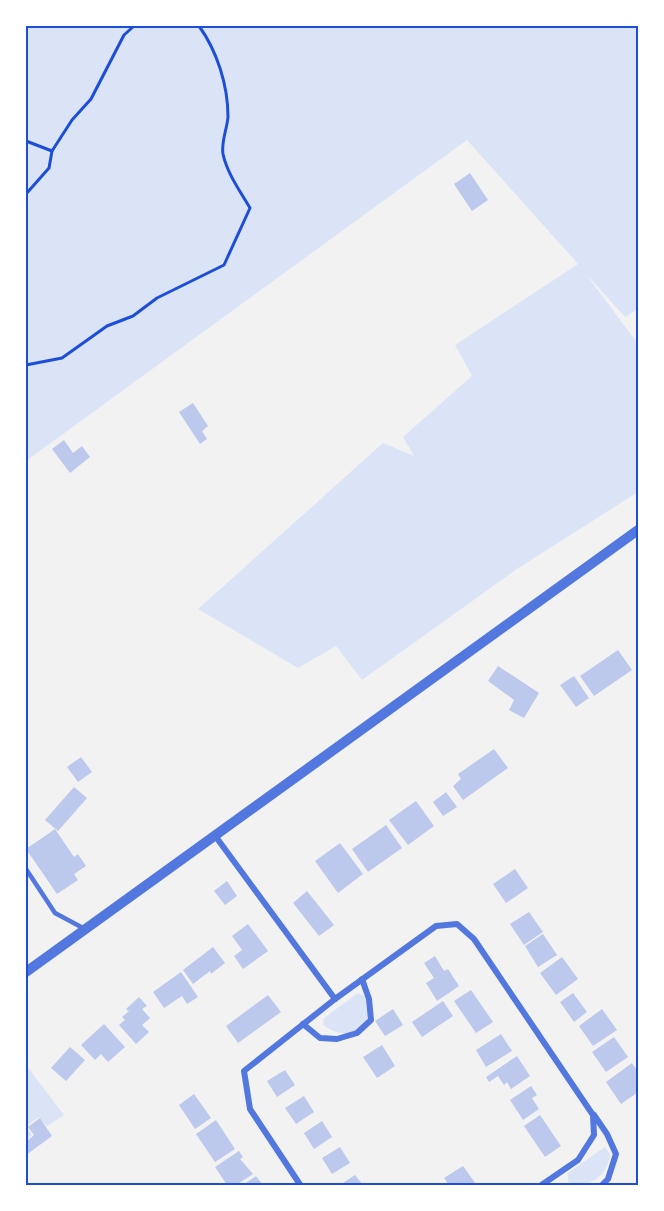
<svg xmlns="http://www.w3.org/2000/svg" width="664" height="1211" viewBox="0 0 664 1211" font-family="Barlow,sans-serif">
<rect width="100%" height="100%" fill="#f2f2f2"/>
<g fill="#dbe4f7">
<polygon points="26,26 638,26 638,309 625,317 586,274 638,344 638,492 517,569 362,680 336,646 298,668 198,609 383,443 414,456 403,437 472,376 455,345 578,264 467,140 26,461"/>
<path d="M358 993 364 996C378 1028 350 1045 323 1025L324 1018Z"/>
<polygon points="26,1065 64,1115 47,1126 39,1117 26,1126 32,1135 26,1140"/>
<path d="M605 1147 610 1154C608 1175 589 1190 568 1182V1173Z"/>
</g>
<g fill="#bdc9ec">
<polygon points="470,173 488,200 472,211 454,184"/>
<polygon points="193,403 208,426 202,431 207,439 200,444 179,412"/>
<polygon points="64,440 73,453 82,446 90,457 70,473 52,449"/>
<polygon points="618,650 632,670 594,696 580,676"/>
<polygon points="498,666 539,693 524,718 509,710 514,700 488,681"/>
<polygon points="574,676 589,698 576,707 560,685"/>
<polygon points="494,749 508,768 463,800 453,786 461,779 458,774"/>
<polygon points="81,757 92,772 78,782 67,767"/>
<polygon points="74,787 87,798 58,831 45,820"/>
<polygon points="446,792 457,807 443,816 433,802"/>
<polygon points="416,801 434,826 408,845 389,820"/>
<polygon points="386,825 402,848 368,872 352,849"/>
<polygon points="55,829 74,857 78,854 86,866 74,874 78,880 57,894 26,849"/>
<polygon points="340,843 363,874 338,893 315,861"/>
<polygon points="515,869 528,888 506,903 493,884"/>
<polygon points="227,881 237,896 225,905 214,891"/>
<polygon points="307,891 334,925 319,936 293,903"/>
<polygon points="529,912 543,932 524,945 510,924"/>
<polygon points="248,924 268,951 243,969 234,956 242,950 232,936"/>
<polygon points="543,934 557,955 538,967 525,946"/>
<polygon points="213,947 225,963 211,974 210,971 193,984 183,970"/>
<polygon points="435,956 444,971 448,969 459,986 437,1001 426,983 434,978 424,963"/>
<polygon points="562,957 578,979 556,995 540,973"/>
<polygon points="181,972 198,997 187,1004 182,996 164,1008 153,992"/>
<polygon points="471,990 493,1022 476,1033 454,1001"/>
<polygon points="573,993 587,1012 574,1022 560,1002"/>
<polygon points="268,995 281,1012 238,1043 226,1026"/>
<polygon points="139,997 147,1006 142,1009 150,1018 142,1025 149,1032 136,1044 119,1025 125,1020 122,1017 129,1011 126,1009"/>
<polygon points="443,1001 453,1016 422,1037 412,1022"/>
<polygon points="393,1009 403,1025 385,1036 375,1021"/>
<polygon points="602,1009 617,1030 593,1046 579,1026"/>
<polygon points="104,1024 125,1047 108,1062 101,1054 95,1060 81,1045"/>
<polygon points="501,1034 512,1051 486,1067 476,1050"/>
<polygon points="614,1037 628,1057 606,1072 592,1052"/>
<polygon points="382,1045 395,1066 377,1078 363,1057"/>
<polygon points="70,1047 85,1060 66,1081 51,1068"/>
<polygon points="517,1056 530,1076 511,1089 507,1082 504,1085 498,1076 489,1082 486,1077"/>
<polygon points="632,1063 638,1072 638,1092 621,1104 606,1082"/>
<polygon points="285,1070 295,1085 277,1097 267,1081"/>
<polygon points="531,1086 537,1095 532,1098 539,1109 523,1120 510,1100"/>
<polygon points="194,1094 211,1118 195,1129 179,1105"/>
<polygon points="304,1096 314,1112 296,1124 285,1108"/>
<polygon points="540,1115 561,1146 545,1157 524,1126"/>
<polygon points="40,1118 52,1136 26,1155 26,1142 34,1135 28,1127"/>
<polygon points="216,1120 235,1149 215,1162 196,1134"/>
<polygon points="322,1121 332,1137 314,1149 304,1133"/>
<polygon points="340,1147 350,1163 332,1174 322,1158"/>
<polygon points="239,1151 243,1157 240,1159 253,1174 236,1185 227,1185 215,1167"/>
<polygon points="463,1166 476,1184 449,1185 444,1178"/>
<polygon points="355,1175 363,1185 340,1185"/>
<polygon points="256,1176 263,1185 243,1185"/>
</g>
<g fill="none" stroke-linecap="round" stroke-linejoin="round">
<g stroke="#1d4ed8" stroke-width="3">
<polyline points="26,141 52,151"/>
<polyline points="26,194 49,168 52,151 72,120 91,99 124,35 134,26"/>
<path d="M26 365 62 358 107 326 133 316 157 298 224 265 250 208C240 191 227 173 223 154 221 142 227 129 228 117 228 85 217 51 199 26"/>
</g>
<polyline stroke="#5277de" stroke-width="4.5" points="26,869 55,913 83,928"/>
<g stroke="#5277de" stroke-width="6">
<polyline points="216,837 335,999"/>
<polyline points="303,1024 320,1038 337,1039 357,1033 371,1020 369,999 362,979"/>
<polyline points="594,1115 607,1134 616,1154 608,1179 601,1186"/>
<polyline points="301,1186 250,1109 244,1071 335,999 436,926 457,924 474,939 593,1115 594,1135 578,1160 540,1186"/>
</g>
<polyline stroke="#5277de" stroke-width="10" points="26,972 638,530"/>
</g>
<rect width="664" height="1211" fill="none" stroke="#ffffff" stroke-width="54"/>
<rect x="27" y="27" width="610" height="1157" fill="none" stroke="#1d4ed8" stroke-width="2"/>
</svg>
